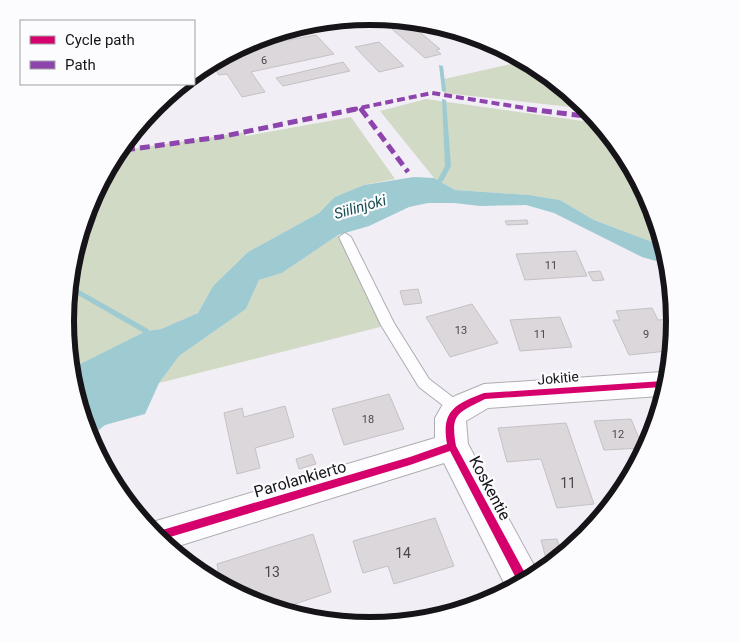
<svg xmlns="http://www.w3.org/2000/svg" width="740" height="642" viewBox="0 0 740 642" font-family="Roboto,sans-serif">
<rect width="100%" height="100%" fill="#f2eef5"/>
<g fill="#d1dac5">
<polygon points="520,62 586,106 588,109 444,93 444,79"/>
<polygon points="426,99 597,123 652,205 660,245 594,220 560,200 529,195 455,190 434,178 380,111"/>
<polygon points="351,117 395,179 364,185 336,197 319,213 248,252 213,286 198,313 161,329 146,331 74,367 65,321 89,204 125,150 245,132 246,136"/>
<polygon points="338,235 388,325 159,383 179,356 246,309 259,280 282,273"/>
</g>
<polygon fill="#9ecad1" points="414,177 434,178 455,190 529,195 560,200 594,220 660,245 663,263 642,257 554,213 526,205 480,206 454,203 428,203 409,207 369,226 338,235 282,273 259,280 246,309 179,356 159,383 145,414 105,425 89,438 74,367 146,331 161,329 198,313 213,286 248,252 319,213 335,197 364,185"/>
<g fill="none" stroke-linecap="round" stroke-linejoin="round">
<g fill="#9ecad1" fill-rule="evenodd">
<polygon points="439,65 443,66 446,91 444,92 442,91"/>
<polygon points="442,99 446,100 451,166 443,181 440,183 437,181 445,166"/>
<polygon points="72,286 148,329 155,338 153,340 149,340 144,333 71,291"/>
</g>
</g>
<g fill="#dbd7da" stroke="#c5c0c4">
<polygon points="407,26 411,30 416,29 440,49 436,50 441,54 425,58 392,29"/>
<polygon points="316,35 334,54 251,72 265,92 242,97 227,74 219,75 213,66 239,49"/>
<polygon points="379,42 404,66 379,72 355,47"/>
<polygon points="343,62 350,71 283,86 276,78"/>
<polygon points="527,220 528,224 507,225 505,221"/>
<polygon points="576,251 587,276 525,280 516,254"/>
<polygon points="600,271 604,280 593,281 588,272"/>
<polygon points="418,289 422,303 404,305 400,291"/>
<polygon points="472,304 498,343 450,357 426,317"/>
<polygon points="652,308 658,320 674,319 670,346 665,346 667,351 629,355 613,320 620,320 616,311"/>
<polygon points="560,317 572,347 520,351 510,320"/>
<polygon points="389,394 404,429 344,445 332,409"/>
<polygon points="285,406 294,437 255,448 260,468 237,474 224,413 242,408 244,417"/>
<polygon points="631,419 643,448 604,450 594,421"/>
<polygon points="566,423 594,504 557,508 541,459 507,462 498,428"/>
<polygon points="312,454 316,464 299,469 296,459"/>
<polygon points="435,518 454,566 394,584 388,566 363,573 353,541"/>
<polygon points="313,534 331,592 283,608 253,602 220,580 217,564"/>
<polygon points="557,539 561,553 547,562 541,540"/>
</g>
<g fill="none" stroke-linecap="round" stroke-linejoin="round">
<defs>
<polygon id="lane" points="345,233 351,237 394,323 429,379 463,405 466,409 463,413 458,415 453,413 419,387 381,325 339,237"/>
<polygon id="street" points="662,372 664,373 660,396 488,408 466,421 468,444 536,569 507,589 444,463 172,548 154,536 146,524 435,438 435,418 443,404 455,396 484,384"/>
</defs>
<use href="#lane" stroke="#afadb1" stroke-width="2"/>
<use href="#street" stroke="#afadb1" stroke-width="2"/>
<use href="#lane" fill="#fdfcfe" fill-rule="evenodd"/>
<use href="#street" fill="#fdfcfe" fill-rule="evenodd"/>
<g stroke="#8e44ad" stroke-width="4" stroke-dasharray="8 4" stroke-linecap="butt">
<polyline points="360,108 362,110"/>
<polyline points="350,110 432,93 537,110"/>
</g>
<g stroke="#8e44ad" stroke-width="5" stroke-dasharray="10 5" stroke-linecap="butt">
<polyline points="361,109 408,172"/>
<polyline points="527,109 593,117"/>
<polyline points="125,150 220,137 356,109"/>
</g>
<defs>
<path id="cycleway" d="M663 381 662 387 485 399C458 413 450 413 456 446L526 575 518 582 450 451 410 465 160 540 152 533 410 457 447 444C441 411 455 404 484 393Z"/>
</defs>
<use href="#cycleway" stroke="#fcfbfe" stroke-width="3"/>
<use href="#cycleway" fill="#d6006c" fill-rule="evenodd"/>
</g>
<g text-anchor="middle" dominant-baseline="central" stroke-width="4.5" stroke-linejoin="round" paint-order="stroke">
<g font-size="11" fill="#4a484c">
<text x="264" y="60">6</text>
<text x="551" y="265">11</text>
<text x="461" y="330">13</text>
<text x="540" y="334">11</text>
<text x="646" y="334">9</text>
<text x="368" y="419">18</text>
<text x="618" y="434">12</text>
</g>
<g font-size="14" fill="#161418" stroke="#fcfbfe">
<text transform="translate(558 378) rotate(-5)">Jokitie</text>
</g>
<g font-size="14" fill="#4a484c">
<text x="568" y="483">11</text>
<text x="403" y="553">14</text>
<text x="272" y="572">13</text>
</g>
<g font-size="15" font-style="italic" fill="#154f54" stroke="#fcfbfe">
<text transform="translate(360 207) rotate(-16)">Siilinjoki</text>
</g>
<g font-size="16" fill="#161418" stroke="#fcfbfe">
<text transform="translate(300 479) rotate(-16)">Parolankierto</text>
<text transform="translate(490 488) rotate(62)">Koskentie</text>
</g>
</g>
<path d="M0 0H740V642H0ZM74 321a296 296 0 1 1 592 0a296 296 0 1 1-592 0Z" fill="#fcfbfe" fill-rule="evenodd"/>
<path fill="none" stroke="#161418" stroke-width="6" d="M74 321a296 296 0 1 1 592 0a296 296 0 1 1-592 0Z"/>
<rect x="20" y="20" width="175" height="65" fill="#fcfbfe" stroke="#a09fa2"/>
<rect x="30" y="36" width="25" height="8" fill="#d6006c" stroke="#a09fa2"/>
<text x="65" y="45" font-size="15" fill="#161418">Cycle path</text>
<rect x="30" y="61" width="25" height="8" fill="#8e44ad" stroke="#a09fa2"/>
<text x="65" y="70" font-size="15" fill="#161418">Path</text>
</svg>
